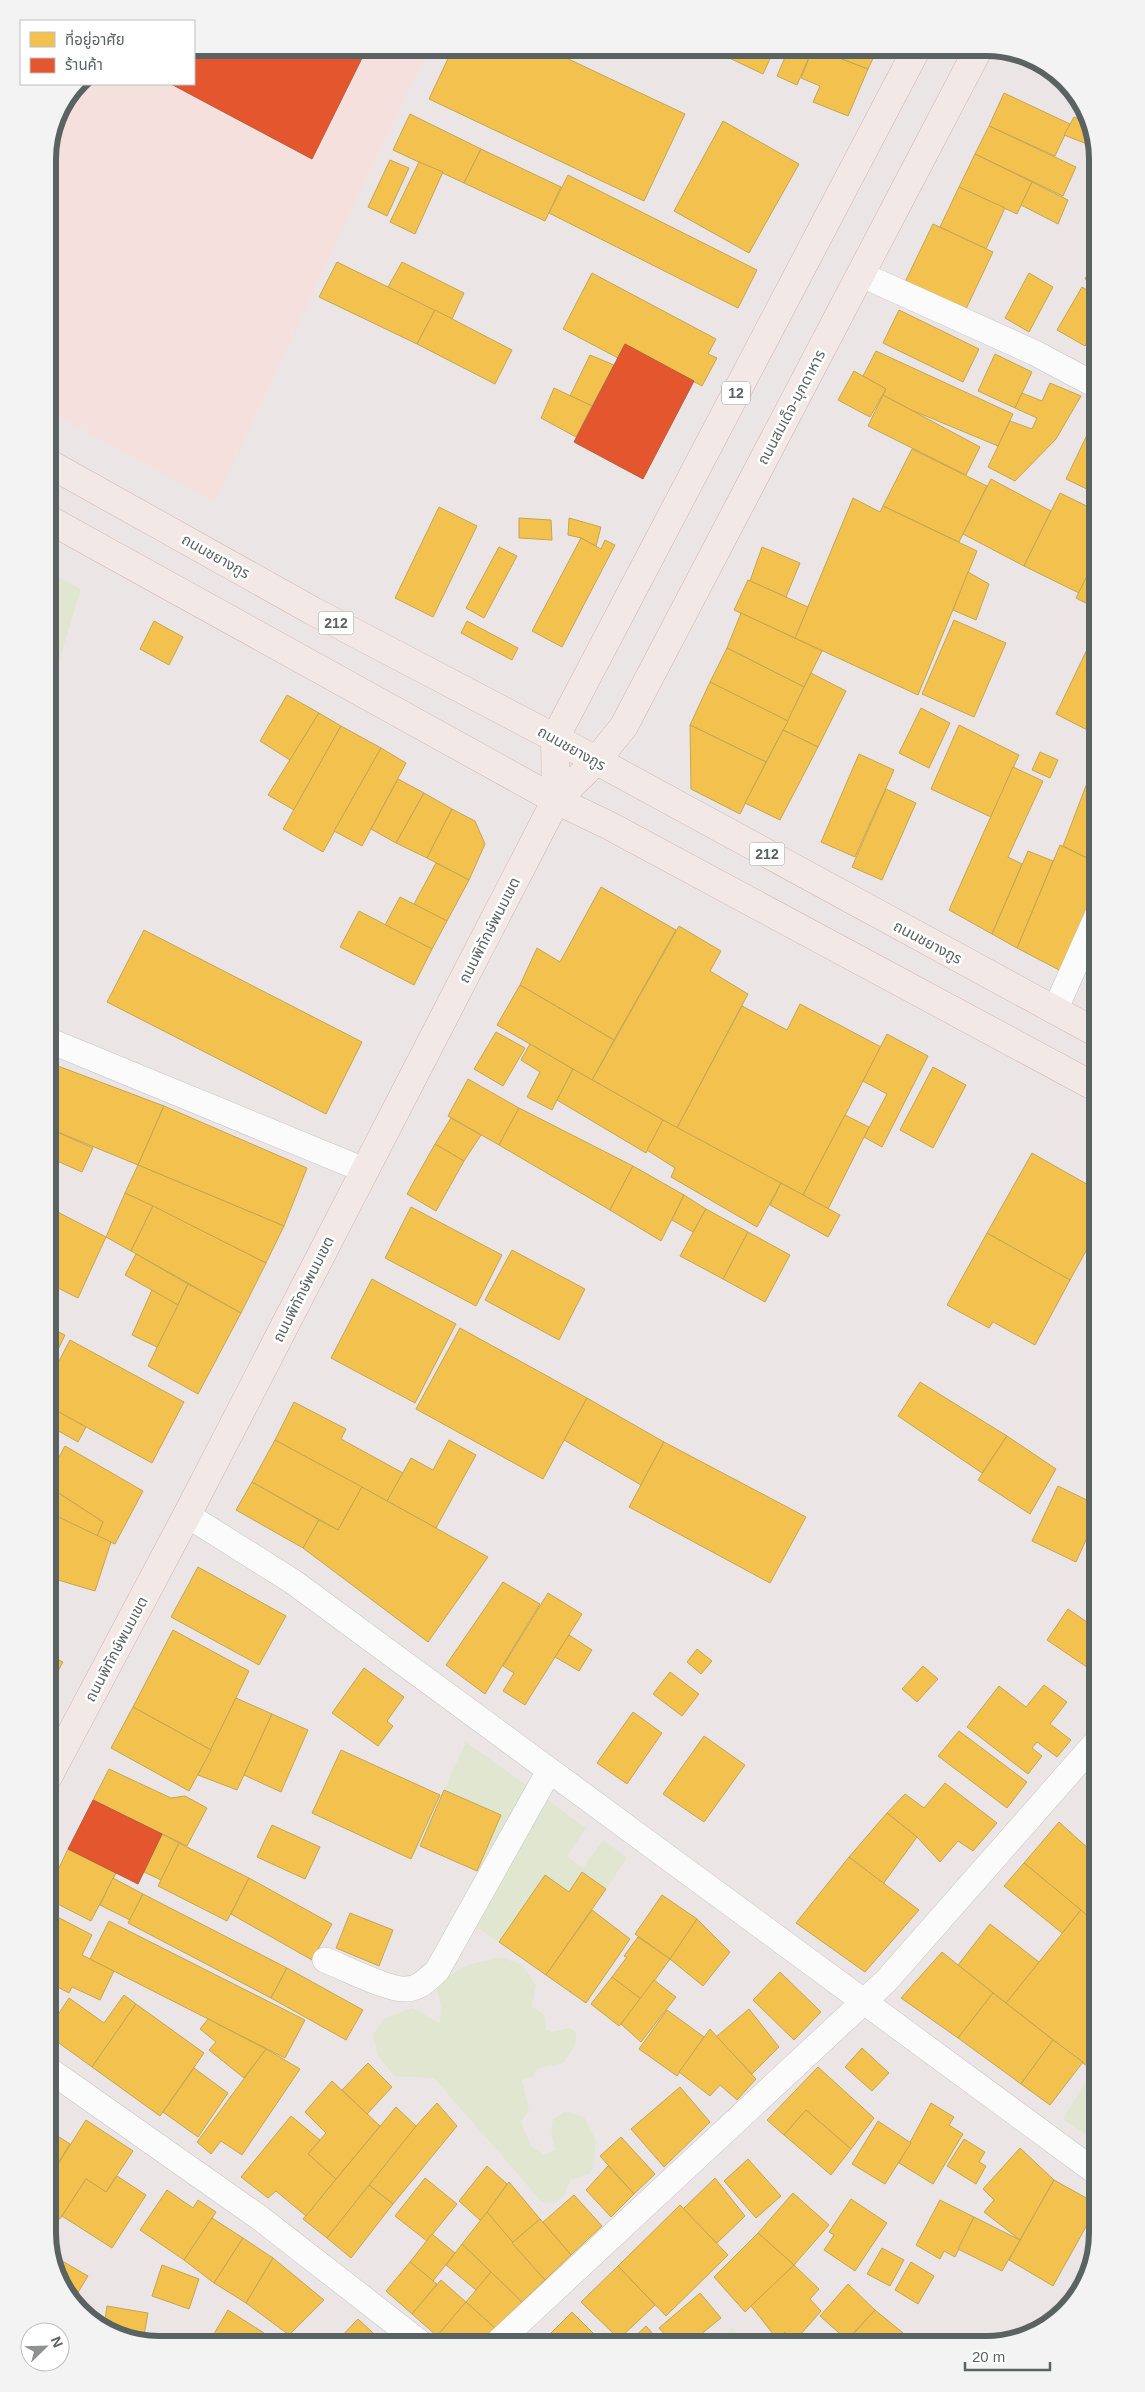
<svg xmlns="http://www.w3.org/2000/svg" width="1145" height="2392" viewBox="0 0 1145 2392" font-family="Helvetica,'Noto Sans Thai',sans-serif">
<rect width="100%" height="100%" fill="#ebe6e5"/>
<polygon fill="#f5e0dd" points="194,48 431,48 406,94 215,502 48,411 48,152 56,116 78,84 194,84"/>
<g fill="#e1e6d0">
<polygon points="48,572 81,589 48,698"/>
<polygon points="466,1742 526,1785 479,1873 477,1871 501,1815 444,1790"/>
<polygon points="546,1799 586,1828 567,1857 583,1868 603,1840 627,1858 606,1889 582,1872 569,1892 545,1876 499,1942 474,1926"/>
<path d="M500 1957 521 1964 536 1985 532 2007 544 2014 546 2029 552 2032 570 2028 576 2033 575 2046 563 2063 538 2068 532 2077 522 2080 529 2110 521 2122 531 2146 544 2155 555 2150 551 2133 553 2119 566 2111 584 2117 596 2141 593 2167 589 2174 570 2180 565 2195 554 2203 542 2202 434 2078 394 2076 378 2056 373 2034 384 2019 412 2008 440 2023 441 2008 437 1989C446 1980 455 1969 469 1965 480 1961 487 1962 500 1957Z"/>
<polygon points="1097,2063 1097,2142 1063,2119"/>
<polygon points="732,2328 746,2344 715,2344"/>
</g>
<g fill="#f2c14e" stroke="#c5a554">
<polygon points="453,48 545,48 685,114 644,201 429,99"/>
<polygon points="708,48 775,48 763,74"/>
<polygon points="789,48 813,48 797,85 777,76"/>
<polygon points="813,48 868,69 848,116 813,102 820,86 801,78"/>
<polygon points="826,48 878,48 868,69 824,52"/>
<polygon points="1024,59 1053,70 1063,82 1022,64"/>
<polygon points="1004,93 1070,124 1055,156 989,126"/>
<polygon points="410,114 481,149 464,183 393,150"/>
<polygon points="1074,117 1091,124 1097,161 1087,157 1092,146 1064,135"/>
<polygon points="723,121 799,164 749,253 674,211"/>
<polygon points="989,126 1076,167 1063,196 975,154"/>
<polygon points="481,149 561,187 545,221 464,183"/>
<polygon points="975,154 1032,182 1017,214 959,187"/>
<polygon points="390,160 409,168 387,216 368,207"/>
<polygon points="419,162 443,172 415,234 390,222"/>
<polygon points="568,175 757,270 738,308 549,213"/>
<polygon points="1032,182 1068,200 1058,224 1021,205"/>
<polygon points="959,187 1005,208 986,249 940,227"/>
<polygon points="933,224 993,252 965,311 905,282"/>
<polygon points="1095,260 1097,261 1097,286 1085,279"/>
<polygon points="337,262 435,310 417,344 319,297"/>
<polygon points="402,262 464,293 452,319 388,287"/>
<polygon points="592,273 716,339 708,354 717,358 702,386 625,344 618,358 563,329"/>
<polygon points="1029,273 1053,287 1029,332 1005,318"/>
<polygon points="1082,287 1097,296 1097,324 1085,346 1057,330"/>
<polygon points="435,310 512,350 495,384 417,344"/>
<polygon points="899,310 979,349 963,382 883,343"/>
<polygon points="876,351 1013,414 998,446 909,409 883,395 886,389 863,376"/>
<polygon points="995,354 1032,372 1015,408 978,391"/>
<polygon points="590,355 614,365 592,406 570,396"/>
<polygon points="854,371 886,389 870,417 838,400"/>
<polygon points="1050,383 1081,396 1056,439 1015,481 988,467 1010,421 1032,429 1037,418 1015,408 1022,393 1042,401"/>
<polygon points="554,388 592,406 576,437 541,418"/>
<polygon points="883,395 980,447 966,475 868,426"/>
<polygon points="1097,414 1097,494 1066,479"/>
<polygon points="912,449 987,486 959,542 883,506"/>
<polygon points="991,479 1051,511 1024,566 963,534"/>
<polygon points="1060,493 1097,511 1097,556 1079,593 1024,566"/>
<polygon points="853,498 880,512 883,506 977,551 918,695 795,638"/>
<polygon points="439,507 477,526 433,617 395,598"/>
<polygon points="519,518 551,520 552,540 519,538"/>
<polygon points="569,518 601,527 596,546 581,538 568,535"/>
<polygon points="581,538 601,549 605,540 615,545 562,647 532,631"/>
<polygon points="499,547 517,556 484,618 466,608"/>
<polygon points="762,547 800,563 786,597 750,581"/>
<polygon points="1097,556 1097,609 1076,598"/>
<polygon points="968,572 989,584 976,620 953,610"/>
<polygon points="748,580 808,607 795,638 734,610"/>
<polygon points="741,613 822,651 804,687 727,648"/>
<polygon points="954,620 1006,643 974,717 922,694"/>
<polygon points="154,621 183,637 169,665 140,649"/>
<polygon points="467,621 518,648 512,660 461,633"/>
<polygon points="1095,633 1097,635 1097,735 1056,714"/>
<polygon points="727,648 804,687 788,721 710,682"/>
<polygon points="811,673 846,691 818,747 783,730"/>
<polygon points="710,682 788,721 766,762 690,725"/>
<polygon points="287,695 319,713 290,760 260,741"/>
<polygon points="921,708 950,723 929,768 899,753"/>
<polygon points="319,713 341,726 294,810 268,795"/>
<polygon points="690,725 766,762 740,814 691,789"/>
<polygon points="959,725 1019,755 991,817 931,789"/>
<polygon points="341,726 381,748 323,852 283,829"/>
<polygon points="783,730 818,747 780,820 745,803"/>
<polygon points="381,748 406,763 362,846 334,831"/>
<polygon points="1040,752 1058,760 1050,778 1032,770"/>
<polygon points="859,754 894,770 855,857 821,842"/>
<polygon points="1097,757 1097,863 1063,846"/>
<polygon points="1013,767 1043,781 1008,857 1022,864 992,934 949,910"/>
<polygon points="398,779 424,793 396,843 371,829"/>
<polygon points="886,789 916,803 882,880 852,867"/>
<polygon points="424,793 452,809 427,858 396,843"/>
<polygon points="452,809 475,821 485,844 469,880 427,858"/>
<polygon points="1060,845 1097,863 1097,891 1063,972 1017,948"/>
<polygon points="1028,851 1053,861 1017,948 992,934"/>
<polygon points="436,863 469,880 447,921 414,904"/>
<polygon points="601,887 676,930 614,1040 520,985 537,948 560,962"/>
<polygon points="400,897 447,921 432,949 385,925"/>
<polygon points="359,911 432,949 414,985 340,947"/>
<polygon points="679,926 721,951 710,971 748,994 677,1128 592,1080"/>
<polygon points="144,930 362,1042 326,1114 107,1002"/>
<polygon points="520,985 614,1040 592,1080 497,1025"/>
<polygon points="800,1004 881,1047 803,1195 677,1128 742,1006 787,1030"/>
<polygon points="496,1032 525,1048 503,1086 474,1069"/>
<polygon points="887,1034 928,1056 882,1147 864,1137 887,1094 863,1081"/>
<polygon points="530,1044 573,1069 552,1110 527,1097 540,1072 521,1060"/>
<polygon points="48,1061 58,1066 48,1091"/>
<polygon points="58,1066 164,1106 138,1165 48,1128 48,1091"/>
<polygon points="933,1067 966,1085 933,1148 900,1130"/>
<polygon points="573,1069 663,1120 646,1153 557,1100"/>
<polygon points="468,1079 519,1108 499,1145 448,1116"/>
<polygon points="164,1106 307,1168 284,1226 138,1165"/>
<polygon points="519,1108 633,1166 610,1210 499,1145"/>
<polygon points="845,1115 869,1127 828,1209 803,1195"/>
<polygon points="451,1118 481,1135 464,1161 435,1144"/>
<polygon points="663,1120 781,1183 757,1227 671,1177 675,1168 647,1150"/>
<polygon points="48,1128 93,1148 82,1172 48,1157"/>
<polygon points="435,1144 464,1161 436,1211 407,1194"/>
<polygon points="1032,1153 1097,1190 1097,1231 1070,1280 987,1233"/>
<polygon points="138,1165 284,1226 266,1263 125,1193"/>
<polygon points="633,1166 684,1195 661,1241 610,1210"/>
<polygon points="781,1183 840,1215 828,1237 770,1205"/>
<polygon points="125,1193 153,1206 131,1251 106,1237"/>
<polygon points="684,1195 706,1209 693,1232 672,1220"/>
<polygon points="153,1206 266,1263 241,1313 131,1251"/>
<polygon points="48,1207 106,1237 78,1298 48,1283"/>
<polygon points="411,1207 502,1255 476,1306 385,1258"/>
<polygon points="706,1209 748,1232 723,1279 680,1256"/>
<polygon points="748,1232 790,1255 765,1302 723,1279"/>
<polygon points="987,1233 1070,1280 1035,1345 993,1322 989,1328 947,1305"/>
<polygon points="512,1250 585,1289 559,1340 485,1300"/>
<polygon points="136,1254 188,1284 178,1305 125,1275"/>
<polygon points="372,1279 456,1324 415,1403 331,1358"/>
<polygon points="188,1284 241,1313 198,1394 148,1366"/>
<polygon points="152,1290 178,1305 157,1347 132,1335"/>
<polygon points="48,1327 65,1335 53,1360 48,1357"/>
<polygon points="460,1328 587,1398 543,1479 416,1409"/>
<polygon points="70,1340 184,1402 152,1463 48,1406 48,1382"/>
<polygon points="920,1382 1007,1436 982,1473 898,1416"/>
<polygon points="587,1398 664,1442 641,1485 564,1440"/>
<polygon points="294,1402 346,1429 341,1439 403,1473 387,1501 275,1440"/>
<polygon points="48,1406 86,1427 78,1442 48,1425"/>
<polygon points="1007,1436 1056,1469 1030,1514 978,1480"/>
<polygon points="275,1440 362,1487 338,1530 252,1482"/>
<polygon points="449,1440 476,1455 436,1528 387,1501 411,1458 433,1470"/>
<polygon points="664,1442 806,1517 770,1583 629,1507"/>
<polygon points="65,1446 143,1491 115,1544 97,1536 103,1522 48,1486 48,1477"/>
<polygon points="252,1482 319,1520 303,1548 236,1510"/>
<polygon points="48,1486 103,1522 97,1536 48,1512"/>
<polygon points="1058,1486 1097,1505 1097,1516 1076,1562 1032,1541"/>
<polygon points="362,1487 488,1557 428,1642 303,1548 319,1520 338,1530"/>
<polygon points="48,1512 111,1542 95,1591 48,1577"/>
<polygon points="198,1567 286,1616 259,1665 171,1617"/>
<polygon points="503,1582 540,1604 485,1694 446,1665"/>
<polygon points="548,1593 582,1614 525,1705 503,1691 514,1673 503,1666"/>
<polygon points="1068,1609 1097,1629 1097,1674 1047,1640"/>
<polygon points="173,1630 249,1671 211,1750 133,1707"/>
<polygon points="569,1635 592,1650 579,1671 555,1657"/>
<polygon points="697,1649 712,1661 701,1674 687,1662"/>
<polygon points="48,1655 63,1662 48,1689"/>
<polygon points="923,1666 938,1679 917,1702 902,1689"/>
<polygon points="364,1668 404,1697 387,1721 393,1726 378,1746 332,1713"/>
<polygon points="670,1672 699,1694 682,1716 653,1694"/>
<polygon points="1044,1685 1067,1702 1050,1724 1071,1740 1057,1757 1037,1742 1032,1748 1042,1756 1028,1774 967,1727 999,1686 1026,1707"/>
<polygon points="236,1698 272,1714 237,1790 198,1775"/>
<polygon points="133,1707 211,1750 189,1791 111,1748"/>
<polygon points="633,1712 662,1733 627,1784 597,1763"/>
<polygon points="272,1714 308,1730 281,1792 244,1775"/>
<polygon points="959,1731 1027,1782 1007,1808 938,1756"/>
<polygon points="704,1736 745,1765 704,1822 663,1794"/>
<polygon points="341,1750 440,1795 411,1859 312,1813"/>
<polygon points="109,1769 171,1798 185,1796 207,1808 187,1846 93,1800"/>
<polygon points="945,1783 997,1823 973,1851 958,1841 940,1862 917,1837 887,1813 905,1794 924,1808"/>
<polygon points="444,1790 501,1815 477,1871 420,1846"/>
<polygon points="887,1813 917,1837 883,1884 849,1857"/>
<polygon points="1059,1822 1090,1850 1097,1843 1096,1923 1024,1863"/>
<polygon points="272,1825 320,1847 305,1879 257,1857"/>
<polygon points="162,1834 179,1843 161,1880 144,1872"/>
<polygon points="179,1843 249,1878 227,1921 158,1886"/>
<polygon points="68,1849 116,1873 91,1921 48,1899 48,1891"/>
<polygon points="849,1857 919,1910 865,1972 796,1923"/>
<polygon points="1024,1863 1081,1910 1062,1933 1004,1886"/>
<polygon points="582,1872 606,1889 546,1975 499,1942 545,1875 569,1892"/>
<polygon points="113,1878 143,1894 130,1920 100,1905"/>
<polygon points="249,1878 332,1924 312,1960 231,1914"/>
<polygon points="143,1894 287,1968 271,1998 128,1923"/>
<polygon points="662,1895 697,1919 670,1959 635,1934"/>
<polygon points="592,1910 630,1939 586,2003 546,1975"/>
<polygon points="1081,1910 1097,1924 1097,2063 1092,2070 1006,2003"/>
<polygon points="48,1912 92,1935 82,1955 114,1971 100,2000 72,1987 69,1993 48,1982"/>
<polygon points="350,1913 393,1930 379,1966 336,1948"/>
<polygon points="697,1919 730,1952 703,1986 670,1959"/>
<polygon points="109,1921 305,2020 285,2058 90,1959"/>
<polygon points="990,1924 1039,1962 1006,2003 958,1965"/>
<polygon points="638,1937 670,1959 641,1999 612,1977 627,1957 624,1956"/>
<polygon points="942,1952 993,1993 958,2038 901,1998"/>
<polygon points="287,1968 363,2010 346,2040 271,1998"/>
<polygon points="780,1972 821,2012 794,2040 753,2000"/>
<polygon points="612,1977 641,1999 619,2026 591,2004"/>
<polygon points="654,1980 676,1997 641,2042 621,2024"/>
<polygon points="48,1982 56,1986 48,2002"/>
<polygon points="993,1993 1053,2040 1021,2084 958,2038"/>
<polygon points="124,1995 136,2004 92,2067 48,2035 48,2030 69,1998 104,2023"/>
<polygon points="136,2004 204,2053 160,2116 92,2067"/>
<polygon points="749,2009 779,2047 752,2074 716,2037"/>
<polygon points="667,2010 704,2037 677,2076 639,2049"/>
<polygon points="208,2019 266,2049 244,2078 209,2050 216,2042 200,2029"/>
<polygon points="710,2029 756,2079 737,2100 720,2085 710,2096 679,2072"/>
<polygon points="1053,2040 1083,2062 1050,2105 1021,2084"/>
<polygon points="862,2048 889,2073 872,2091 845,2067"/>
<polygon points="266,2049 300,2069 242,2155 221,2141 211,2154 197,2142"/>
<polygon points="368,2063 392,2087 367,2114 342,2090"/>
<polygon points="818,2067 874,2118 851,2149 806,2110 784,2135 767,2120"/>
<polygon points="194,2068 228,2093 198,2137 163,2112"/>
<polygon points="332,2081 380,2126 336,2179 308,2154 326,2133 305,2112"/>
<polygon points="680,2087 710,2122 664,2167 631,2129"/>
<polygon points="48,2097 52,2100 48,2107"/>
<polygon points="437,2103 457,2126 393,2204 369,2185 416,2126"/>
<polygon points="931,2103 954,2117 949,2125 963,2134 933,2184 899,2163"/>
<polygon points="396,2107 416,2126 327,2238 303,2219"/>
<polygon points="806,2110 851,2149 831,2175 784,2135"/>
<polygon points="291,2116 320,2140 308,2154 336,2179 306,2216 276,2191 268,2198 241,2177"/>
<polygon points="86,2120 133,2151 106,2192 86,2179 60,2219 48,2211 48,2180"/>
<polygon points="878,2121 911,2143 885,2184 852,2164"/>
<polygon points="48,2130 70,2144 48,2180"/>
<polygon points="621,2137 655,2174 634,2194 600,2156"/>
<polygon points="964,2139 985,2152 979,2162 986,2166 976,2184 947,2166"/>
<polygon points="1020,2148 1054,2180 1020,2240 984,2212 994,2200 983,2189"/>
<polygon points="748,2159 781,2196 756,2218 724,2181"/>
<polygon points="487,2166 507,2184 481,2221 459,2201"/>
<polygon points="608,2166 634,2194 611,2217 586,2190"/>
<polygon points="117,2176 146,2195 112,2248 62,2216 86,2179 106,2192"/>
<polygon points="425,2178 457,2204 427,2241 395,2216"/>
<polygon points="715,2178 745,2216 717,2243 683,2209"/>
<polygon points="1054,2180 1097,2204 1097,2207 1053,2286 1009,2260"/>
<polygon points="509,2182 540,2219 512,2243 487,2212"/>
<polygon points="369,2185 393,2204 351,2258 327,2238"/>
<polygon points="167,2190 193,2208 198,2200 216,2212 184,2260 140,2230"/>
<polygon points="793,2193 829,2225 794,2265 758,2233"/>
<polygon points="574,2195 602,2226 571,2255 543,2222"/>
<polygon points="851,2199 887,2223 855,2271 824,2250 834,2235 829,2232"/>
<polygon points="940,2200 974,2217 955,2257 944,2251 940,2259 916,2245"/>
<polygon points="680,2205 728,2255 666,2316 618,2266"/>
<polygon points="487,2212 545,2280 522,2302 462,2244"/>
<polygon points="974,2217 1020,2240 1002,2271 958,2249"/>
<polygon points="212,2218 243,2238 214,2283 184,2260"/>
<polygon points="540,2219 571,2255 545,2280 512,2243"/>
<polygon points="758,2233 794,2265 745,2312 714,2277"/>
<polygon points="432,2234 455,2253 433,2281 410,2262"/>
<polygon points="243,2238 273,2258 246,2303 214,2283"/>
<polygon points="462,2244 491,2272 476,2290 446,2265"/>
<polygon points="882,2248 904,2260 890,2286 867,2274"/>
<polygon points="52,2255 88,2276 74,2299 56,2275"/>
<polygon points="273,2258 324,2300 289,2335 246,2303"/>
<polygon points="410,2262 437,2284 412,2314 386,2291"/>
<polygon points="911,2262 934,2276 918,2304 895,2290"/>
<polygon points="162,2265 199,2279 189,2309 152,2296"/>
<polygon points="794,2265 819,2289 810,2299 821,2311 794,2342 785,2332 777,2339 751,2306"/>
<polygon points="618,2266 655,2305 619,2339 581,2302"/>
<polygon points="491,2272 522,2302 495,2328 466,2302"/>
<polygon points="441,2280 466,2302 437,2336 412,2314"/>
<polygon points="848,2284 875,2310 847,2340 820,2316"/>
<polygon points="700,2293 721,2318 689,2344 673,2344 659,2328"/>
<polygon points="466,2302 495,2328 478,2344 447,2344 437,2336"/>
<polygon points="107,2306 148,2313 143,2341 104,2326"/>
<polygon points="228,2310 264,2333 258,2344 208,2344"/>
<polygon points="875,2310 908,2337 902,2344 844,2344"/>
<polygon points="572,2312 604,2344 540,2344"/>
<polygon points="358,2319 385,2344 334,2344"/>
<polygon points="646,2326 662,2344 627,2344"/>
</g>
<g fill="#e4572e" stroke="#bb5b3e">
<polygon points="194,48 367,48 312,159 171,84 194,84"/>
<polygon points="625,344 694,381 643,479 574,442"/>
<polygon points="93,1800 162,1834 138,1884 68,1849"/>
</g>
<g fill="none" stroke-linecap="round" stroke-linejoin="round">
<defs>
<g id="minor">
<polyline points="860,274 1035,353 1097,386"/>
<polyline points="1055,1010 1097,916"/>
<polyline points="48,1040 364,1170"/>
<polyline points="187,1515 292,1581 1097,2173"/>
<path d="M325 1960C343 1967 390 1991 407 1989 420 1988 428 1979 437 1971L549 1771"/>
<polyline points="48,2069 260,2218 422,2344"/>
<polyline points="496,2344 886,1981 1097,1741"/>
</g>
<g id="primary">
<polyline points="48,463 313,611 555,738 1097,1033"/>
<polyline points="48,519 556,800 610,826 1097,1088"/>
<polyline points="556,800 555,738 917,48"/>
<polyline points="48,1777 187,1515 556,800 596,761 624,726 979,48"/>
</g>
</defs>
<use href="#minor" stroke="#c5c5c4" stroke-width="26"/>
<use href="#primary" stroke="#d3b4b2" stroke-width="29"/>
<use href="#minor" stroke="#fcfbfb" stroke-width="25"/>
<use href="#primary" stroke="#f2e9e7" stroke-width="28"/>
</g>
<g text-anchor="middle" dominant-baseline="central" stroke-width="5" stroke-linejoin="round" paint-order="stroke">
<g fill="#fff" stroke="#8c9291" stroke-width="1">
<rect x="722" y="381.5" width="28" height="23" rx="4"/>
<rect x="318.5" y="611.5" width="35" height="23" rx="4"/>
<rect x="749.5" y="842.5" width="35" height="23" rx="4"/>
</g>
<g font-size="14" font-weight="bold" fill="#5b6362">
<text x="736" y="393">12</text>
<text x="336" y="623">212</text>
<text x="767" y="854">212</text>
</g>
<g font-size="15" fill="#5b6362" stroke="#fff">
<text transform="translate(791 407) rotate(-62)">ถนนสมเด็จ-มุกดาหาร</text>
<text transform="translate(216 556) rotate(29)">ถนนชยางกูร</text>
<text transform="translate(572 748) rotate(29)">ถนนชยางกูร</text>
<text transform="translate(489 930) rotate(-63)">ถนนพิทักษ์พนมเขต</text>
<text transform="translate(928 942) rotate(28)">ถนนชยางกูร</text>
<text transform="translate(303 1289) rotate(-63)">ถนนพิทักษ์พนมเขต</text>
<text transform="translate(116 1649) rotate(-62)">ถนนพิทักษ์พนมเขต</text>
</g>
</g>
<path d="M0 0H1145V2392H0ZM159 56H986A103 103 0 0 1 1089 159V2233A103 103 0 0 1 986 2336H159A103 103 0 0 1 56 2233V159A103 103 0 0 1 159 56Z" fill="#f2f3f2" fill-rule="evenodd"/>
<path fill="none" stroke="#5b6362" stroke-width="6" d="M159 56H986A103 103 0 0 1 1089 159V2233A103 103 0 0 1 986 2336H159A103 103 0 0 1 56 2233V159A103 103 0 0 1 159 56Z"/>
<rect x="20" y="20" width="175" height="65" fill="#ffffff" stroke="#bdc1c0"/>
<rect x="30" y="32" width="25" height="15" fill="#f2c14e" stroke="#bdc1c0"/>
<text x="65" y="45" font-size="15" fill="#5b6362">ที่อยู่อาศัย</text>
<rect x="30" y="58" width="25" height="15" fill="#e4572e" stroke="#bdc1c0"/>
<text x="65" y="70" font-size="15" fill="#5b6362">ร้านค้า</text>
<g transform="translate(45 2347) rotate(67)"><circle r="24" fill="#ffffff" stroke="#bdc1c0"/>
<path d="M0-4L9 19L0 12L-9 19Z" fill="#8d9190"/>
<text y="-8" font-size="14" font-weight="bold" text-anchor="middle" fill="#5b6362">N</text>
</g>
<path d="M965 2362v8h85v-8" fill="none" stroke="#5b6362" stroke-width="2.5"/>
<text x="972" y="2362" font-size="15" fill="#5b6362" stroke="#ffffff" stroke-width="4" paint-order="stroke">20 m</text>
</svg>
